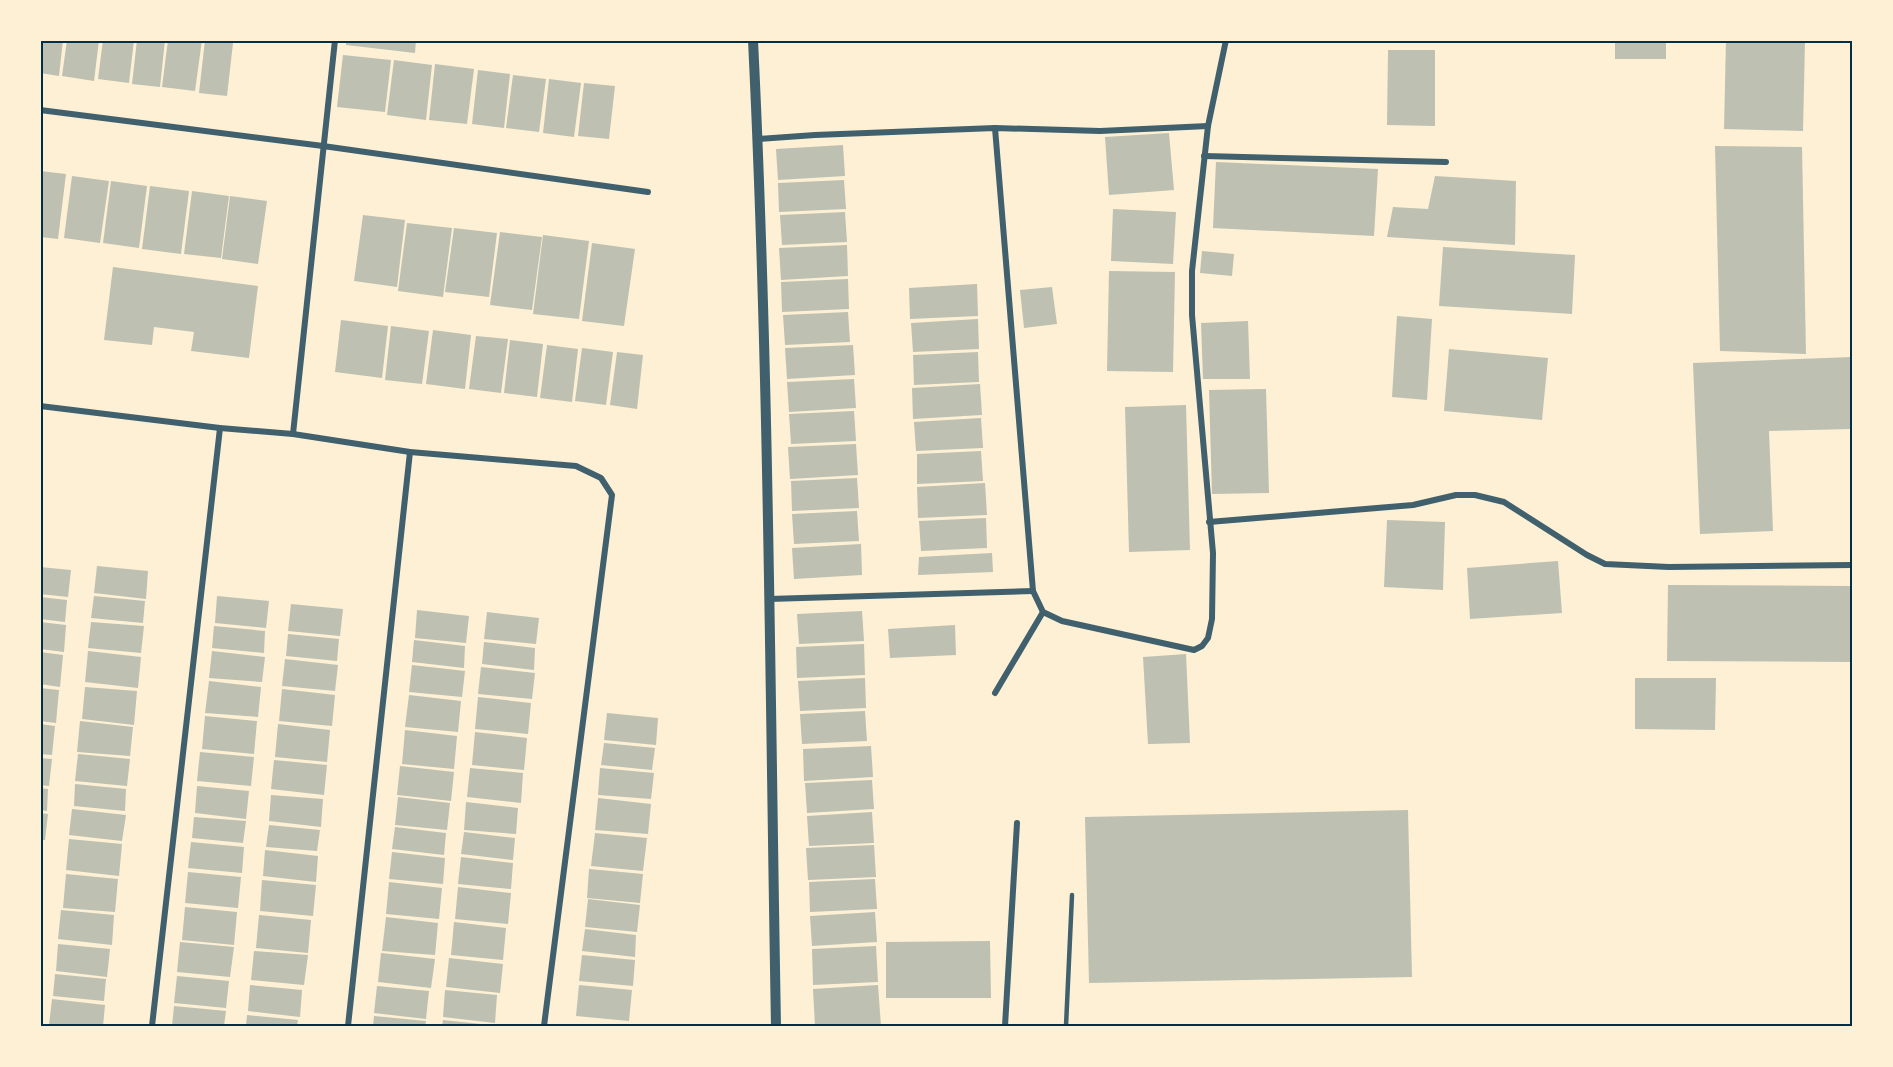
<svg xmlns="http://www.w3.org/2000/svg" width="1893" height="1067" viewBox="0 0 1893 1067" font-family="Overpass,sans-serif">
<rect width="100%" height="100%" fill="#fdf0d5"/>
<g fill="#bec0b2">
<polygon points="40,40 63,40 59,76 40,73"/>
<polygon points="67,40 99,40 94,81 62,76"/>
<polygon points="103,40 134,40 129,83 98,79"/>
<polygon points="137,40 165,40 160,87 132,84"/>
<polygon points="168,40 202,40 195,91 162,87"/>
<polygon points="205,40 233,43 227,96 199,93"/>
<polygon points="346,40 416,40 415,53 346,45"/>
<rect x="1615" y="40" width="51" height="19"/>
<polygon points="1726,40 1805,40 1803,131 1724,129"/>
<polygon points="1388,50 1435,50 1435,126 1387,125"/>
<polygon points="343,55 391,60 385,112 337,107"/>
<polygon points="394,60 432,65 426,120 387,115"/>
<polygon points="435,64 474,69 467,124 429,120"/>
<polygon points="478,70 510,74 504,128 472,124"/>
<polygon points="513,75 546,79 539,132 506,128"/>
<polygon points="549,79 581,83 574,137 543,133"/>
<polygon points="584,83 615,86 609,139 578,136"/>
<polygon points="1169,133 1174,190 1109,195 1105,137"/>
<polygon points="843,145 845,176 778,180 776,149"/>
<polygon points="1715,146 1802,147 1806,354 1720,351"/>
<polygon points="1216,162 1378,169 1374,236 1213,228"/>
<polygon points="40,171 66,174 58,239 40,237"/>
<polygon points="72,176 109,181 100,243 64,238"/>
<polygon points="1435,176 1516,181 1515,245 1387,237 1393,207 1428,209"/>
<polygon points="844,180 846,209 779,212 778,183"/>
<polygon points="111,181 147,186 139,248 103,243"/>
<polygon points="150,186 189,191 181,254 142,249"/>
<polygon points="192,191 229,196 221,258 184,254"/>
<polygon points="230,196 267,201 258,264 222,259"/>
<polygon points="1113,209 1176,212 1173,264 1111,261"/>
<polygon points="845,212 847,242 782,245 780,215"/>
<polygon points="363,215 405,220 397,287 354,281"/>
<polygon points="407,223 452,228 443,297 398,291"/>
<polygon points="454,228 497,233 489,297 445,292"/>
<polygon points="500,232 542,237 532,310 490,305"/>
<polygon points="543,235 589,241 579,319 533,314"/>
<polygon points="592,243 635,249 624,326 582,321"/>
<polygon points="847,245 848,276 781,280 779,248"/>
<polygon points="1443,247 1575,255 1572,314 1439,306"/>
<polygon points="1202,251 1234,254 1232,276 1200,273"/>
<polygon points="113,267 258,286 249,358 191,351 194,332 154,327 152,345 104,340"/>
<polygon points="1109,271 1175,272 1173,372 1107,371"/>
<polygon points="848,279 849,309 782,312 781,282"/>
<polygon points="977,284 978,316 910,319 909,288"/>
<polygon points="1052,287 1057,324 1024,328 1020,290"/>
<polygon points="848,312 850,342 785,345 783,315"/>
<polygon points="1397,316 1432,319 1427,400 1392,397"/>
<polygon points="978,319 979,349 913,352 911,323"/>
<polygon points="341,320 388,326 382,378 335,372"/>
<polygon points="1248,321 1250,379 1203,379 1201,323"/>
<polygon points="391,326 429,331 422,384 385,380"/>
<polygon points="433,330 471,335 465,389 426,384"/>
<polygon points="476,336 508,339 501,393 469,389"/>
<polygon points="510,340 543,344 537,397 504,393"/>
<polygon points="547,345 578,349 572,402 540,398"/>
<polygon points="853,345 855,375 787,379 785,348"/>
<polygon points="582,348 613,352 606,405 575,401"/>
<polygon points="1449,349 1548,358 1542,420 1444,411"/>
<polygon points="617,352 643,355 637,409 610,405"/>
<polygon points="978,352 979,382 914,385 913,355"/>
<polygon points="1852,357 1852,429 1769,431 1773,531 1700,534 1693,363"/>
<polygon points="854,379 856,408 789,412 787,382"/>
<polygon points="980,384 982,415 913,419 912,388"/>
<polygon points="1266,389 1269,493 1212,494 1209,390"/>
<polygon points="1186,405 1190,550 1129,552 1125,407"/>
<polygon points="854,411 856,441 791,444 789,414"/>
<polygon points="981,418 983,448 916,451 914,422"/>
<polygon points="856,444 858,475 790,479 788,447"/>
<polygon points="981,451 983,481 917,484 917,454"/>
<polygon points="857,478 859,508 792,511 791,481"/>
<polygon points="985,483 987,515 918,518 917,487"/>
<polygon points="857,511 859,541 794,544 792,514"/>
<polygon points="986,518 987,548 921,551 919,521"/>
<polygon points="1387,520 1445,522 1443,590 1384,587"/>
<polygon points="861,544 862,575 794,579 792,548"/>
<polygon points="992,553 993,572 918,575 919,557"/>
<polygon points="1558,561 1562,613 1470,619 1467,568"/>
<polygon points="97,566 148,571 146,599 94,593"/>
<polygon points="40,567 71,570 68,597 40,594"/>
<polygon points="1668,585 1852,586 1852,662 1667,661"/>
<polygon points="94,596 145,601 143,623 91,618"/>
<polygon points="217,596 269,601 266,628 215,623"/>
<polygon points="40,597 67,600 65,622 40,619"/>
<polygon points="291,604 343,609 340,636 288,631"/>
<polygon points="417,610 469,616 466,643 415,638"/>
<polygon points="862,611 864,641 799,644 797,614"/>
<polygon points="487,612 539,618 536,644 484,639"/>
<polygon points="40,622 66,625 64,652 40,649"/>
<polygon points="91,622 144,626 141,653 88,648"/>
<polygon points="955,625 956,655 890,658 888,629"/>
<polygon points="214,626 265,631 264,653 212,648"/>
<polygon points="288,634 339,639 337,661 286,656"/>
<polygon points="414,640 465,646 464,668 412,662"/>
<polygon points="484,642 535,648 534,670 482,664"/>
<polygon points="864,644 865,675 797,678 796,647"/>
<polygon points="88,651 141,657 138,688 85,682"/>
<polygon points="212,651 265,657 262,682 209,678"/>
<polygon points="40,652 63,655 60,687 40,684"/>
<polygon points="1186,654 1190,743 1148,744 1143,657"/>
<polygon points="285,659 338,665 335,691 282,686"/>
<polygon points="412,665 465,671 462,697 409,692"/>
<polygon points="481,667 535,673 532,699 478,694"/>
<polygon points="865,678 866,708 800,711 798,681"/>
<polygon points="1635,678 1716,678 1715,730 1635,729"/>
<polygon points="209,681 261,687 258,717 205,713"/>
<polygon points="85,687 137,691 134,725 82,719"/>
<polygon points="40,688 59,690 56,723 40,721"/>
<polygon points="282,689 335,695 332,726 279,721"/>
<polygon points="409,695 461,701 458,732 405,727"/>
<polygon points="478,697 531,703 528,734 475,729"/>
<polygon points="865,711 867,741 802,744 800,714"/>
<polygon points="607,713 658,718 656,745 604,740"/>
<polygon points="205,716 257,721 254,754 202,749"/>
<polygon points="80,721 133,727 130,756 77,752"/>
<polygon points="40,724 55,726 52,755 40,754"/>
<polygon points="278,724 330,730 327,762 275,757"/>
<polygon points="405,730 457,736 454,769 402,764"/>
<polygon points="475,732 527,738 524,770 472,765"/>
<polygon points="604,743 655,748 652,770 601,765"/>
<polygon points="871,746 873,777 804,781 803,749"/>
<polygon points="200,752 254,757 251,786 197,781"/>
<polygon points="78,754 130,759 127,786 75,781"/>
<polygon points="40,758 52,759 49,786 40,785"/>
<polygon points="274,760 327,765 324,795 271,789"/>
<polygon points="400,766 454,772 451,801 397,795"/>
<polygon points="470,768 523,773 521,803 467,797"/>
<polygon points="600,768 654,773 651,799 598,795"/>
<polygon points="872,780 874,809 807,813 805,783"/>
<polygon points="75,784 126,789 125,811 74,806"/>
<polygon points="197,786 249,791 246,819 195,813"/>
<polygon points="40,788 48,789 47,811 40,810"/>
<polygon points="271,795 323,799 321,827 269,821"/>
<polygon points="398,797 450,803 447,830 395,825"/>
<polygon points="598,798 651,804 648,834 595,830"/>
<polygon points="466,802 518,808 516,834 464,830"/>
<polygon points="72,809 126,815 122,841 69,835"/>
<polygon points="1408,810 1412,977 1089,983 1085,817"/>
<polygon points="872,812 874,843 809,846 807,816"/>
<polygon points="40,813 48,814 45,840 40,840"/>
<polygon points="194,817 246,821 243,843 192,838"/>
<polygon points="269,825 320,830 317,851 266,847"/>
<polygon points="395,827 446,833 444,855 392,849"/>
<polygon points="464,832 515,838 513,860 461,854"/>
<polygon points="595,833 647,838 643,871 591,866"/>
<polygon points="69,839 122,844 119,876 66,870"/>
<polygon points="191,842 244,847 242,873 188,868"/>
<polygon points="874,845 876,877 808,880 806,848"/>
<polygon points="265,850 318,856 316,882 263,876"/>
<polygon points="392,852 445,858 443,884 389,879"/>
<polygon points="461,857 513,863 511,889 458,884"/>
<polygon points="589,869 643,874 640,903 587,898"/>
<polygon points="188,872 241,877 238,908 185,903"/>
<polygon points="66,874 118,879 115,912 63,908"/>
<polygon points="875,879 877,909 810,912 809,882"/>
<polygon points="262,880 316,885 313,916 260,911"/>
<polygon points="389,882 442,888 439,919 386,914"/>
<polygon points="458,887 511,893 508,924 455,919"/>
<polygon points="588,899 640,905 637,932 585,927"/>
<polygon points="185,907 237,912 234,945 182,940"/>
<polygon points="61,910 114,915 112,945 58,939"/>
<polygon points="875,912 877,942 812,946 810,916"/>
<polygon points="259,915 311,920 308,953 256,948"/>
<polygon points="386,917 438,923 435,955 382,951"/>
<polygon points="454,922 506,928 503,960 451,955"/>
<polygon points="585,929 636,935 635,957 582,951"/>
<polygon points="990,941 991,998 886,998 886,942"/>
<polygon points="180,942 234,947 230,977 177,972"/>
<polygon points="58,944 110,949 107,977 56,971"/>
<polygon points="876,946 878,982 813,985 812,949"/>
<polygon points="254,951 308,955 304,985 251,980"/>
<polygon points="381,953 435,959 431,988 378,982"/>
<polygon points="582,955 635,960 633,986 579,981"/>
<polygon points="449,958 503,964 500,993 446,987"/>
<polygon points="55,974 106,979 104,1001 53,996"/>
<polygon points="177,976 229,981 226,1008 174,1003"/>
<polygon points="250,985 302,990 300,1017 248,1011"/>
<polygon points="579,985 632,990 629,1021 576,1016"/>
<polygon points="878,985 881,1026 815,1026 813,989"/>
<polygon points="377,986 429,991 426,1019 374,1013"/>
<polygon points="445,990 497,995 495,1023 443,1017"/>
<polygon points="52,999 105,1005 103,1026 49,1025"/>
<polygon points="174,1006 226,1011 224,1026 172,1026"/>
<polygon points="247,1015 298,1020 297,1026 246,1026"/>
<polygon points="374,1016 426,1021 425,1026 373,1026"/>
<polygon points="443,1020 490,1025 490,1026 442,1026"/>
</g>
<g fill="none" stroke-linecap="round" stroke-linejoin="round">
<polyline stroke="#3f606c" stroke-width="4.5" points="1066,1026 1072,895"/>
<g stroke="#3f606c" stroke-width="6">
<polyline points="40,110 323,146 648,192"/>
<polyline points="995,128 1033,591 1043,612 1062,621 1194,650 1202,646 1208,638 1212,619 1213,553 1192,315 1192,271 1208,126 1226,40"/>
<polyline points="758,139 815,135 995,128 1100,131 1208,126"/>
<polyline points="1204,156 1446,162"/>
<polyline points="40,406 220,428 293,434 410,452 576,466 601,478 612,495 544,1026"/>
<polyline points="293,434 335,40"/>
<polyline points="1209,522 1413,505 1456,495 1475,495 1504,502 1587,555 1605,564 1669,567 1852,565"/>
<polyline points="769,599 1033,591"/>
<polyline points="995,693 1043,612"/>
<polyline points="152,1026 220,428"/>
<polyline points="348,1026 410,452"/>
<polyline points="1005,1026 1017,823"/>
</g>
<path stroke="#3f606c" stroke-width="10" d="M753 40C769 369 770 698 776 1026"/>
</g>
<rect width="1893" height="1067" fill="none" stroke="#fdf0d5" stroke-width="84"/>
<rect x="42" y="42" width="1809" height="983" fill="none" stroke="#003049" stroke-width="2"/>
</svg>
